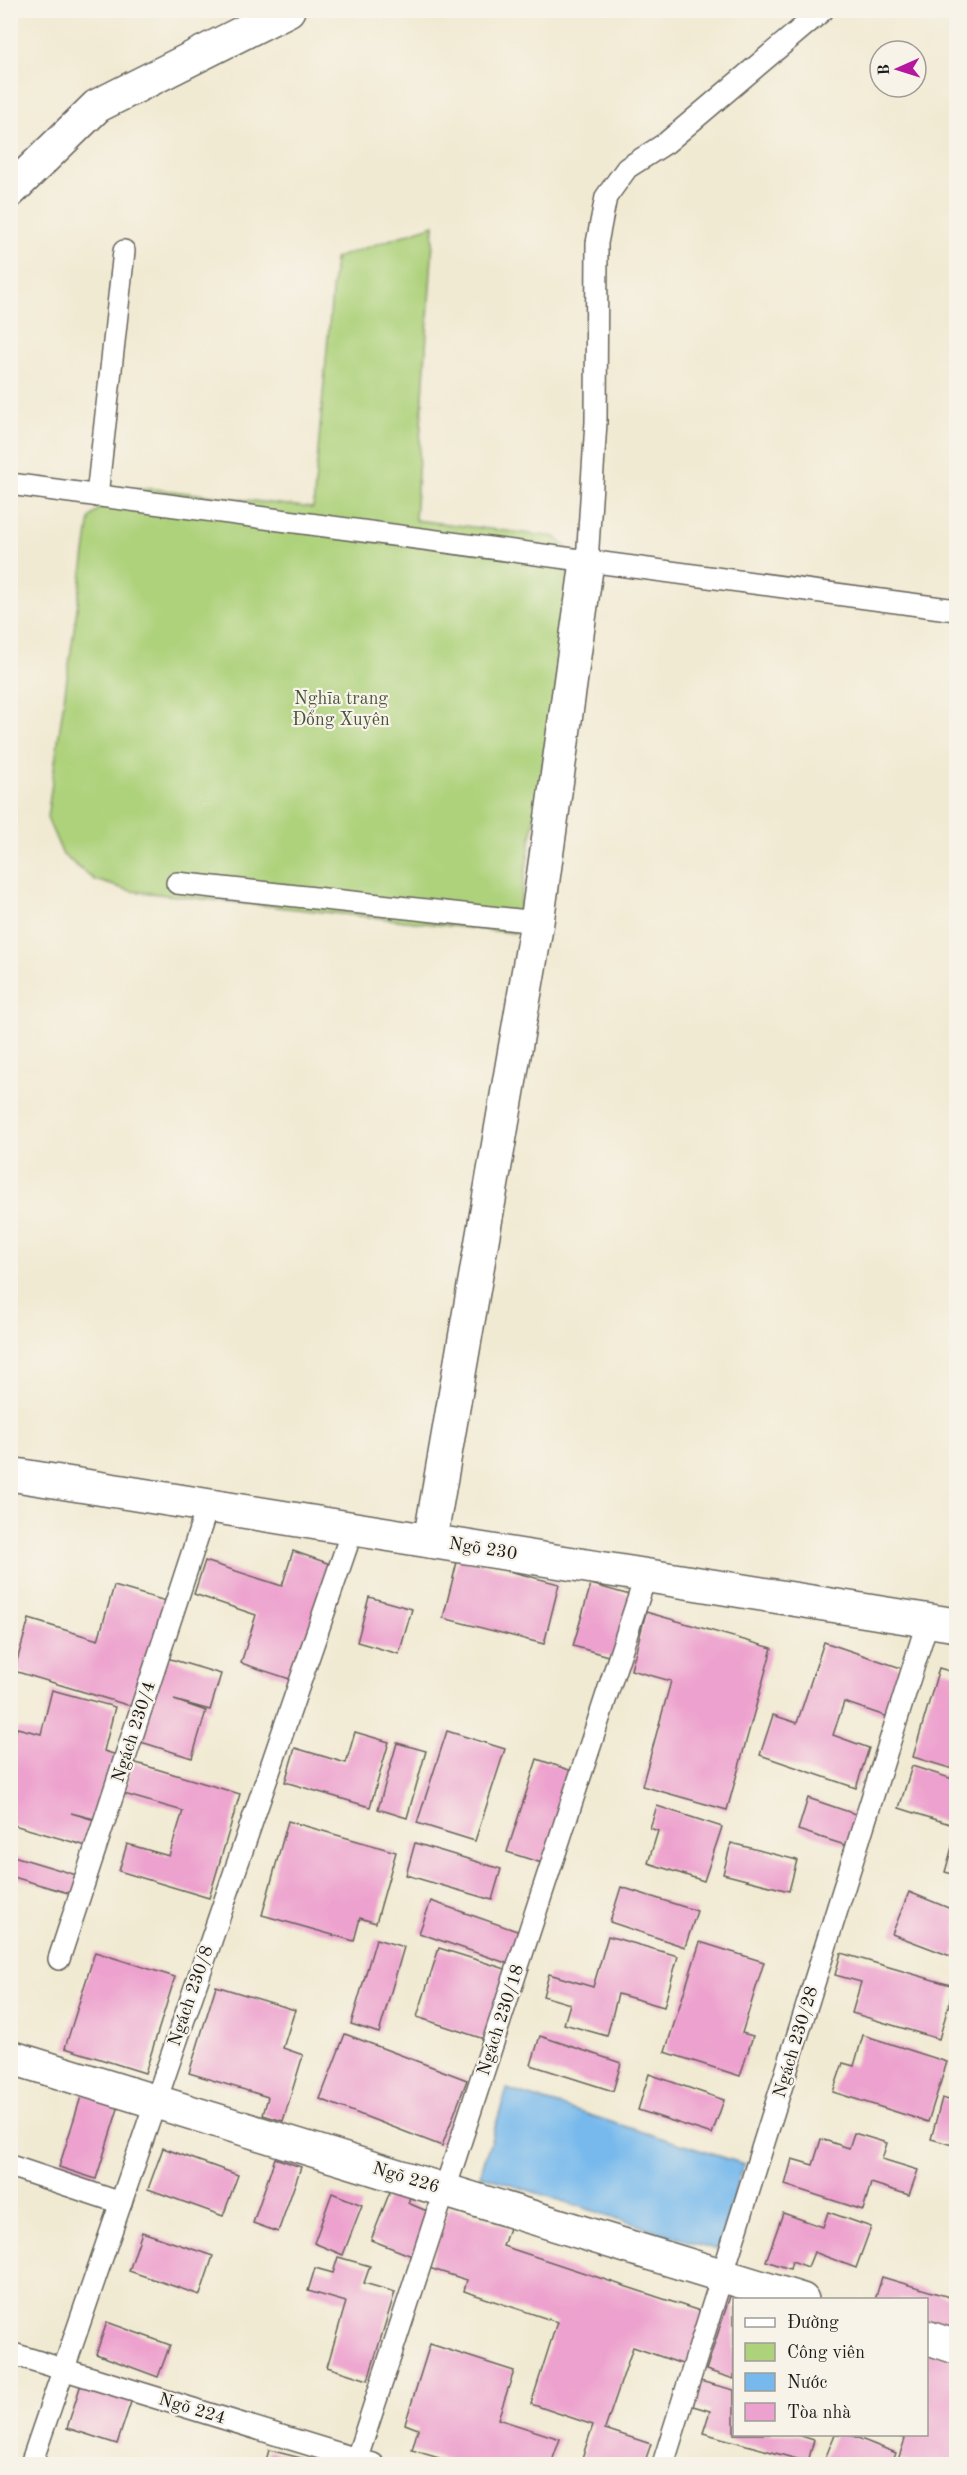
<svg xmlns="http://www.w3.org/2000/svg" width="967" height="2475" viewBox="0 0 967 2475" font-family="'Old Standard TT',serif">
<rect width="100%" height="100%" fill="#f7f3e8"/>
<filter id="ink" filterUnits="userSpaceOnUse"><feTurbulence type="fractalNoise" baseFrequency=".0167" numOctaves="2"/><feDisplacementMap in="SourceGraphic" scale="12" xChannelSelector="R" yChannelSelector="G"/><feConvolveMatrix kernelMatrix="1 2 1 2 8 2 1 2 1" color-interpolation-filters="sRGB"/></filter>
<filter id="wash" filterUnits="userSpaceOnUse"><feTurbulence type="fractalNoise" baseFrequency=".008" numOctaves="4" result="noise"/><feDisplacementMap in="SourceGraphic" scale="24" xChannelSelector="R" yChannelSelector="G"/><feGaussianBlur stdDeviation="1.35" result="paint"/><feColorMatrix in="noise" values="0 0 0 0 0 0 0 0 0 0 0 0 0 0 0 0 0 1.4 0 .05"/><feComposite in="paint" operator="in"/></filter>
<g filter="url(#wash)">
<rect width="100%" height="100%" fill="#f1ead3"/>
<polygon fill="#aed27c" stroke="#65774c" stroke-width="1.5" points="434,225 415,520 555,537 573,553 575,578 515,933 131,891 95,880 63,855 47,818 90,518 113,494 146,488 313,508 335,258"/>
<polygon fill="#77b9ec" stroke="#4a6a84" stroke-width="1.5" points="507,2089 744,2164 717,2250 480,2175"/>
<g id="blocks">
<g fill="#eda1ce">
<polygon points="293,1551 336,1566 299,1682 241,1663 256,1615 194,1594 205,1561 282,1586"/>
<polygon points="458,1558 559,1584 544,1644 443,1618"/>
<polygon points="591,1584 633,1596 615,1658 573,1646"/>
<polygon points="114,1586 166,1601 134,1707 14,1671 29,1619 98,1640"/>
<polygon points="369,1597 412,1609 399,1654 357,1642"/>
<polygon points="646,1612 772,1648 727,1810 642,1786 671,1681 631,1670"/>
<polygon points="824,1642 907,1670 891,1718 844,1702 833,1735 869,1748 856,1788 760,1755 773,1715 797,1723"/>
<polygon points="167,1658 221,1674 210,1710 174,1700 206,1711 192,1758 141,1742"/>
<polygon points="939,1668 956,1673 956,1770 913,1757"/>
<polygon points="52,1690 115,1707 104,1751 120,1756 102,1821 71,1813 98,1821 90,1847 10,1824 10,1750 17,1728 41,1734"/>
<polygon points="447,1731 505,1749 475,1841 417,1823"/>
<polygon points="355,1732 389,1742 370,1807 285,1782 295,1748 346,1763"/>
<polygon points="397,1743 426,1751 407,1818 378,1809"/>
<polygon points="537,1759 578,1773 548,1865 507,1852"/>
<polygon points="133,1762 240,1794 209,1898 119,1871 127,1844 169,1856 183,1811 124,1794"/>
<polygon points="912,1766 956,1780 956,1826 899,1808"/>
<polygon points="808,1798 861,1816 851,1847 798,1830"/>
<polygon points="657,1806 722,1827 704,1881 648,1863 658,1831 650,1828"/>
<polygon points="288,1821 396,1852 376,1923 360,1918 354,1941 262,1915"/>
<polygon points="956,1833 956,1875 945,1872"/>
<polygon points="415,1843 501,1869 492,1900 406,1875"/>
<polygon points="731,1843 797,1860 789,1891 723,1874"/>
<polygon points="10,1855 80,1876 75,1895 10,1876"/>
<polygon points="621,1887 697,1911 685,1947 610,1922"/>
<polygon points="909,1892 956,1911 956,1947 953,1957 892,1934"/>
<polygon points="431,1901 520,1932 509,1964 419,1933"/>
<polygon points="608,1936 678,1956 664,2007 618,1994 607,2036 564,2024 570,2004 543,1996 549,1974 593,1987"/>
<polygon points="376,1939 404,1947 379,2033 351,2024"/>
<polygon points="700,1942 764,1962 742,2033 753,2036 740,2076 665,2052"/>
<polygon points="439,1948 512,1971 490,2041 417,2017"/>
<polygon points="95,1952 175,1977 145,2073 65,2048"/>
<polygon points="841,1953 954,1986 939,2039 852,2013 861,1982 835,1975"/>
<polygon points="216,1986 295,2010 283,2048 303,2055 283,2121 263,2115 268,2097 189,2073"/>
<polygon points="345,2034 467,2080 442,2146 320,2099"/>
<polygon points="863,2035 947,2062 928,2122 833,2092 843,2063 854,2066"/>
<polygon points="540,2036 621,2063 613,2091 531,2065"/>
<polygon points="649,2074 724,2100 712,2134 638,2110"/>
<polygon points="84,2087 121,2099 96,2179 59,2167"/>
<polygon points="942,2098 956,2102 956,2146 931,2139"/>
<polygon points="854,2133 887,2143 882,2159 918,2170 909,2195 871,2183 863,2210 785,2185 792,2159 813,2165 821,2139 849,2148"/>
<polygon points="163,2148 238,2175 223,2216 148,2189"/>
<polygon points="275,2158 301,2167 278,2232 253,2223"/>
<polygon points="393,2184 412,2191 408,2203 434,2214 417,2258 371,2240"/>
<polygon points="332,2193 362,2205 343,2255 314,2243"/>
<polygon points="449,2208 509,2228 503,2246 706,2313 688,2366 633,2347 605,2429 651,2444 644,2464 580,2464 593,2425 531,2404 557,2322 464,2291 467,2280 429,2268"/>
<polygon points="828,2212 871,2227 856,2268 814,2252 808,2267 792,2261 790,2269 766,2261 783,2213 823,2227"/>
<polygon points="142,2232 213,2256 200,2295 129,2271"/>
<polygon points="338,2257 370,2266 364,2283 395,2292 368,2380 327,2367 346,2302 308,2291 315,2268 333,2273"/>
<polygon points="882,2277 956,2299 956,2334 926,2325 926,2300 875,2300"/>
<polygon points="732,2290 761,2300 734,2300 734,2379 706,2370"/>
<polygon points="107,2322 170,2345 158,2377 96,2354"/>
<polygon points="430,2344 514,2371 498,2419 560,2439 551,2464 459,2464 412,2450 418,2429 405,2424"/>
<polygon points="926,2350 956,2360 956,2464 911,2464 898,2460 905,2439 894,2434 926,2434"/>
<polygon points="700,2381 734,2390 734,2434 795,2434 814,2440 808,2462 703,2433 710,2411 693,2406"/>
<polygon points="81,2384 132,2399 117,2444 67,2428"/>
<polygon points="835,2434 848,2434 896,2453 892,2464 823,2464"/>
<polygon points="269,2450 305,2459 303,2464 265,2464"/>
</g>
</g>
</g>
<g filter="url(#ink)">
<use href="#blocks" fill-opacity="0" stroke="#67645c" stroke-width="1.5"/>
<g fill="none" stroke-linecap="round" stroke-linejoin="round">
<defs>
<g id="service">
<polyline points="10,484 956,610"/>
<polyline points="97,496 124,251"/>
<polyline points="587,562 596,422 597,243 606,197 627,168 666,143 823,10"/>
<polyline points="177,883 537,922"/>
<polyline points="59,1959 208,1505"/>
<polyline points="10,2166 121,2203"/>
<polyline points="10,2353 373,2464"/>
<polyline points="31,2464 353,1528"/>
<polyline points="355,2464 646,1575"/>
<polyline points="663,2464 928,1620"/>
</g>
<g id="minor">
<polyline points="10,1474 956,1625"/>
<polyline points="430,1541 537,922 587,562"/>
<polyline points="10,2057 802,2300"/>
<polyline points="926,2337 956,2347"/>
</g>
<polyline id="tertiary" points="10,191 97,106 288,10"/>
</defs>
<use href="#service" stroke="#67645c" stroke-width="24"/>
<use href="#minor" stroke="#67645c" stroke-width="36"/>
<use href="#tertiary" stroke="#67645c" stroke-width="36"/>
<use href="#service" stroke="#fff" stroke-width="21"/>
<use href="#minor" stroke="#fff" stroke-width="33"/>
<use href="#tertiary" stroke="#fff" stroke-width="33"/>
</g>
</g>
<g text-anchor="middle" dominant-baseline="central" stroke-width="4.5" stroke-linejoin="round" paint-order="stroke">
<g font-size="18" fill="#485339" stroke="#f7f3e8">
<text x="341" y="699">Nghĩa trang<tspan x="341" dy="21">Đổng Xuyên</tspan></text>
</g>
<g font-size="18" fill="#1c1c1c" stroke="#f7f3e8">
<text transform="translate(483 1549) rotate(9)">Ngõ 230</text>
<text transform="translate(134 1732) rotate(-72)">Ngách 230/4</text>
<text transform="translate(191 1996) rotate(-71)">Ngách 230/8</text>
<text transform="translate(501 2020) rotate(-72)">Ngách 230/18</text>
<text transform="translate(796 2042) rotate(-73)">Ngách 230/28</text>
<text transform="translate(406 2178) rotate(17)">Ngõ 226</text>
<text transform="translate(192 2409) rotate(17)">Ngõ 224</text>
</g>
</g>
<rect width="967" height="2475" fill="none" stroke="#f7f3e8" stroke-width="36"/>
<rect x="733" y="2298" width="195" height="138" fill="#f7f3e8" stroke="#9f9d96" stroke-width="1.5"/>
<rect x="745" y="2318" width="30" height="9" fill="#ffffff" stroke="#9f9d96" stroke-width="1.5"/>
<text x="787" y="2328" font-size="18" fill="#1c1c1c">Đường</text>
<rect x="745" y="2343" width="30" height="18" fill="#aed27c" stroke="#9f9d96" stroke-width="1.5"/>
<text x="787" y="2358" font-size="18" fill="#1c1c1c">Công viên</text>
<rect x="745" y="2373" width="30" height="18" fill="#77b9ec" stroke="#9f9d96" stroke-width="1.5"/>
<text x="787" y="2388" font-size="18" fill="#1c1c1c">Nước</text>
<rect x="745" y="2403" width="30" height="18" fill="#eda1ce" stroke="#9f9d96" stroke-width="1.5"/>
<text x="787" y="2418" font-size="18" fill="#1c1c1c">Tòa nhà</text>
<g transform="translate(898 69) rotate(267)"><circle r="28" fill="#f7f3e8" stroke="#9f9d96" stroke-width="1.5"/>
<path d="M0-4.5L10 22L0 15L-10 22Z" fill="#b5179e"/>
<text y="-9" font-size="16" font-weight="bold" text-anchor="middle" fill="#1c1c1c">B</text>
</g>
</svg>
